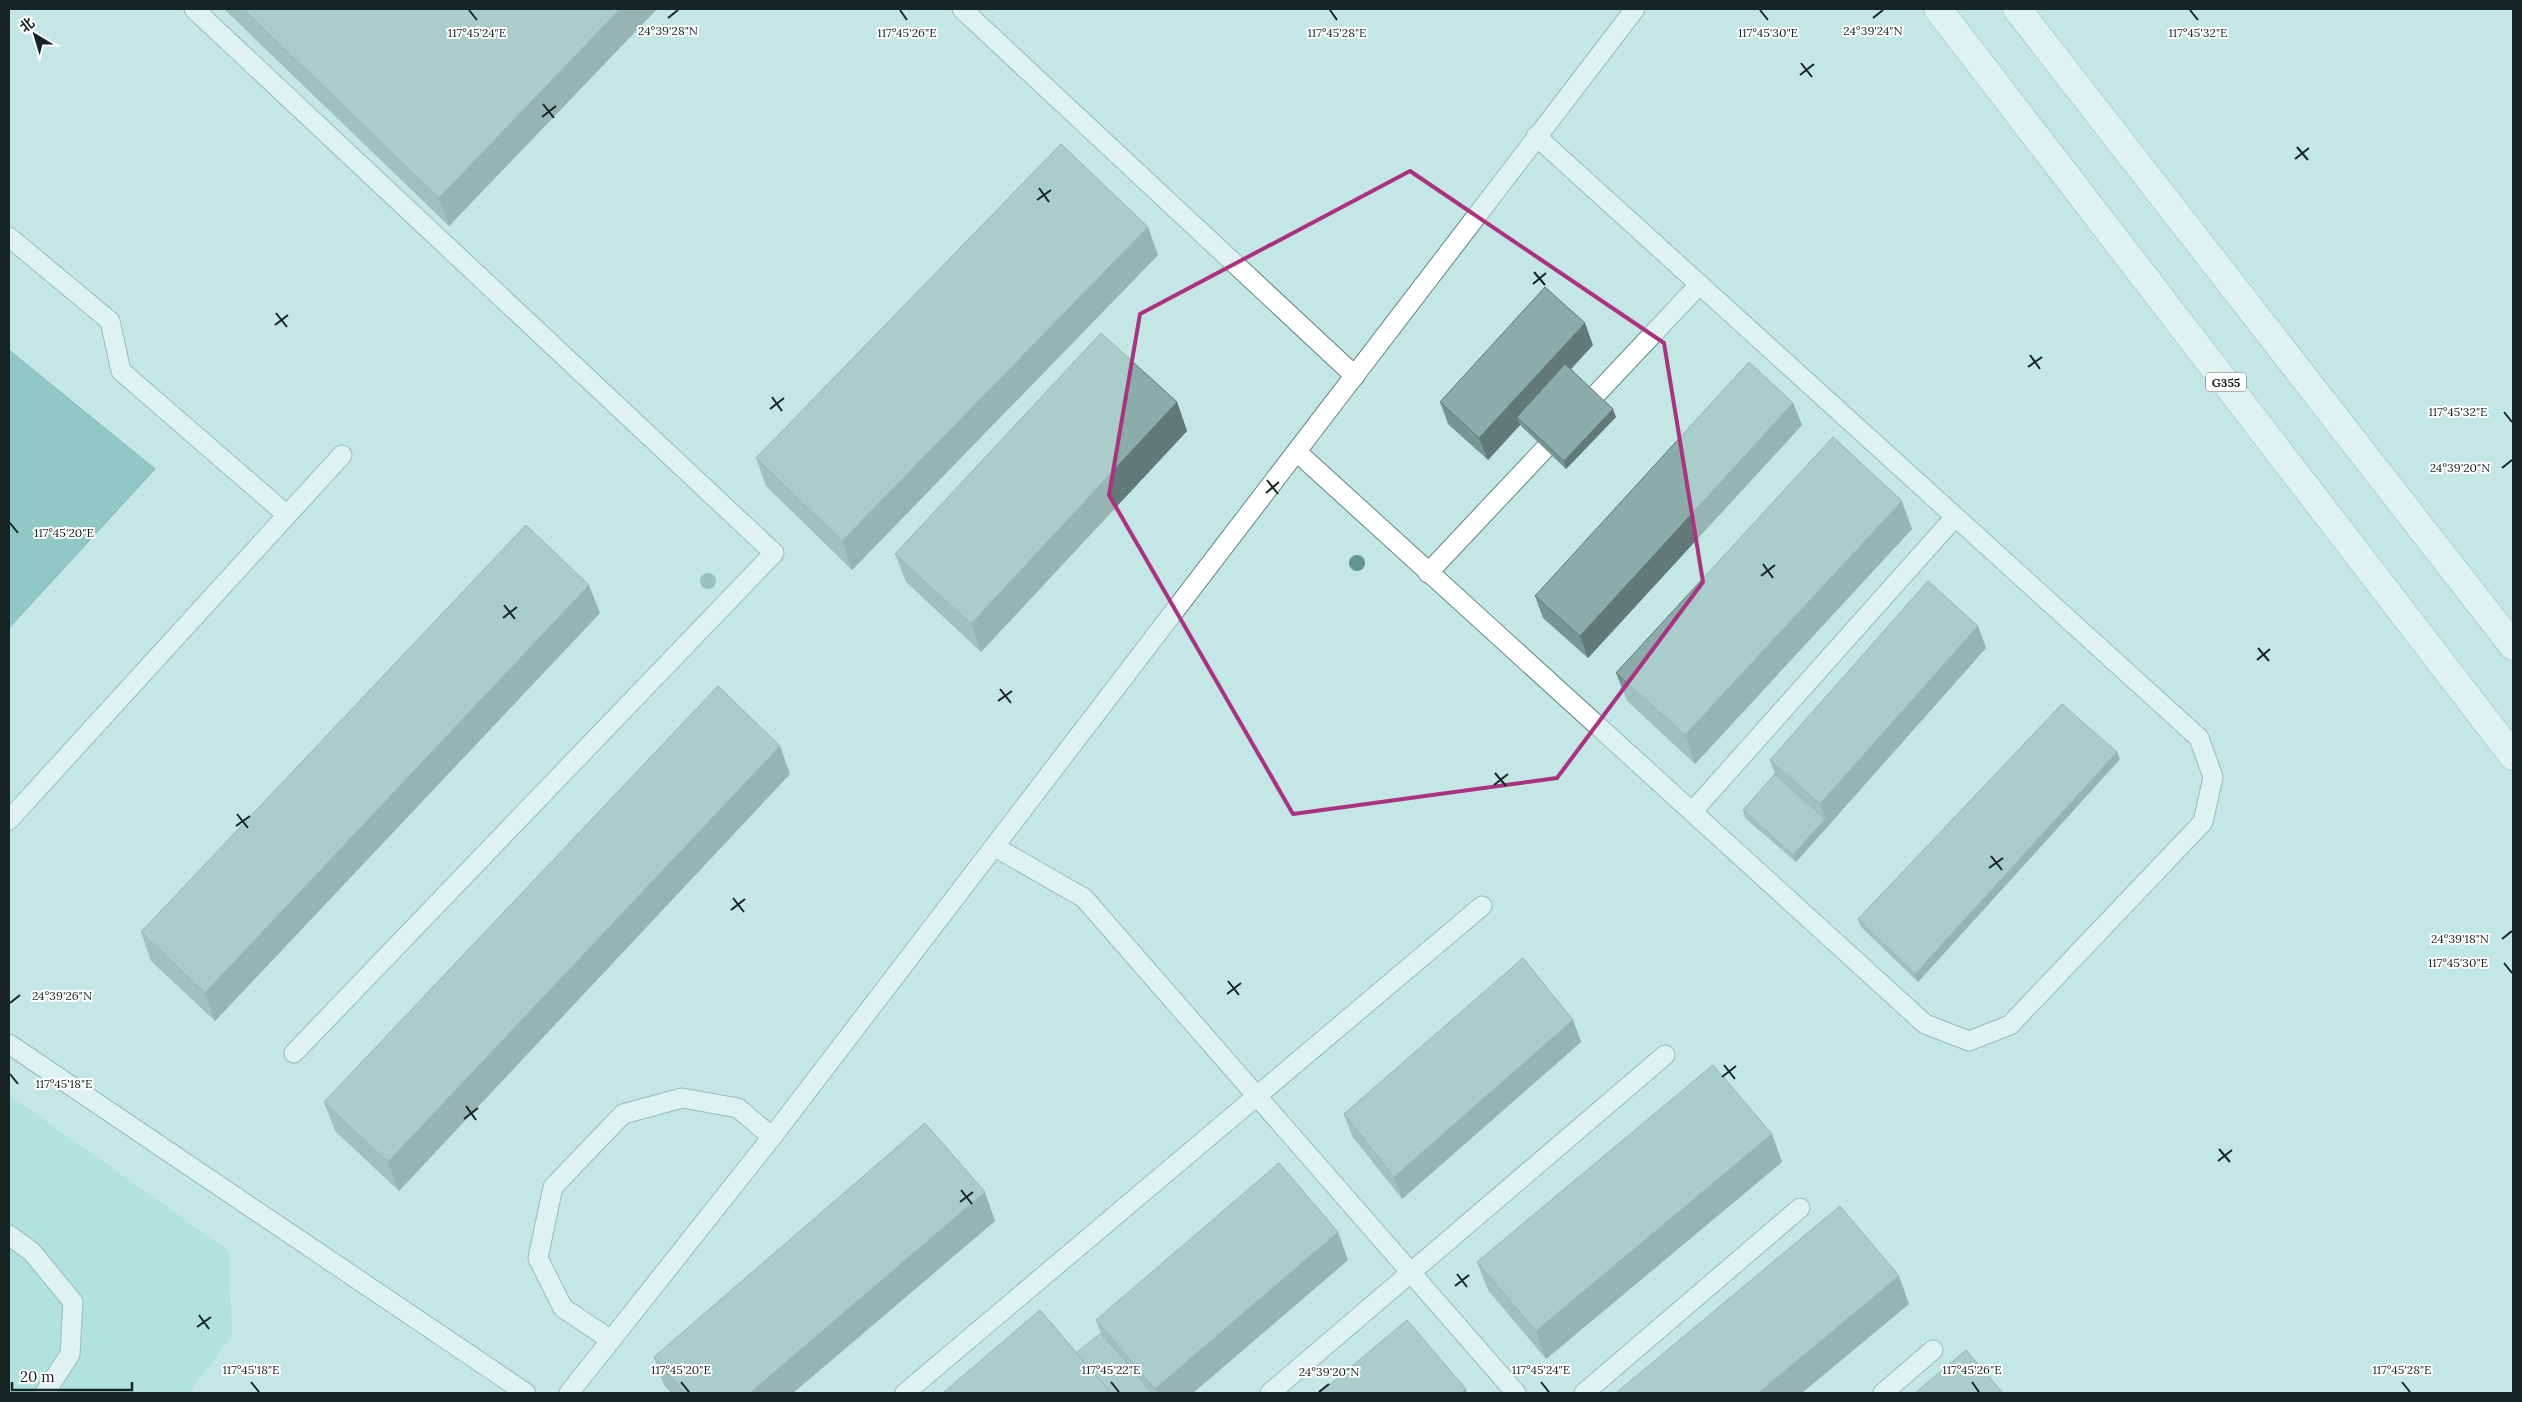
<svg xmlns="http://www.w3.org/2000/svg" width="2522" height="1402" viewBox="0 0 2522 1402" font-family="Lora,'Noto Sans SC',serif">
<rect width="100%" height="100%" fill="#c3e7e4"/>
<polygon fill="#9bdcd6" points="9,1095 229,1251 232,1336 189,1393 9,1393"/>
<polygon fill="#53a29c" stroke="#417c78" points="9,350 155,469 9,628"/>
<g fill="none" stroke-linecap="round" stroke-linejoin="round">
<defs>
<g id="lane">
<polyline points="194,9 774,553 294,1053"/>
<polyline points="962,9 1355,376"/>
<polyline points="9,237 110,321 121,371 287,515"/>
<polyline points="1297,452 1925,1024 1969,1041 2010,1025 2203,822 2213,777 2199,738 1536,136"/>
<polyline points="1428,573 1699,285"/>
<polyline points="1692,812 1955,517"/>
<polyline points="9,820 342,455"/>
<polyline points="995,847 1084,898 1516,1393"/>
<polyline points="9,1044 526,1393"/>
<polyline points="9,1235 32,1252 73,1302 70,1354 45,1393"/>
<polyline points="611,1340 563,1308 538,1258 553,1187 623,1114 682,1098 738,1108 772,1137"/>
<polyline points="569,1393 772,1137 1635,9"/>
<polyline points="905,1393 1482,906"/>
<polyline points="1270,1393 1665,1055"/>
<polyline points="1584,1393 1800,1208"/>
<polyline points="1883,1393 1933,1350"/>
</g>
<g id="highway">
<polyline points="1938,9 2513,756"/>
<polyline points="2017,9 2513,646"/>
</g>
</defs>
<use href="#lane" stroke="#648683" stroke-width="21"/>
<use href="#highway" stroke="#648683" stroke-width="29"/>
<use href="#lane" stroke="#fff" stroke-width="19"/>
<use href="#highway" stroke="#fff" stroke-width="28"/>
</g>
<g fill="#5f9692">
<circle cx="1357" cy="563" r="8"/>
<circle cx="708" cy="581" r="8"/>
</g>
<g fill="#779592">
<polygon points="224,9 657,9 449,226"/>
<polygon points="1158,255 852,570 766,486 756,458"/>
<polygon points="1593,345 1571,369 1616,417 1566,469 1520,425 1488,460 1448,424 1440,402"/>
<polygon points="1177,402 1187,431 981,652 906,582 895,554"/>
<polygon points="1793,403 1802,425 1588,658 1543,618 1535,596"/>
<polygon points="1912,529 1695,764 1627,701 1616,673"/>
<polygon points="600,613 215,1021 151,961 141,932"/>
<polygon points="1978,626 1986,648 1796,862 1745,818 1743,810 1775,774 1770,760"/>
<polygon points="2120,759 1918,982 1861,927 1858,919"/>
<polygon points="790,774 399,1191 335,1131 324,1102"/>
<polygon points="1573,1020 1581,1042 1402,1199 1352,1136 1344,1114"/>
<polygon points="1772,1134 1782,1162 1546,1359 1488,1290 1477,1262"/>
<polygon points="995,1221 793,1393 671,1393 664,1385 654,1357"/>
<polygon points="1348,1260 1193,1393 943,1393 1076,1353 1101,1333 1096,1320"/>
</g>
<g fill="#617977">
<polygon points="620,9 657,9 449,226 439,198"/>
<polygon points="1148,227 1158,255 852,570 842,541"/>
<polygon points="1585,323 1593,345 1522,422 1517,417 1520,425 1488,460 1479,438"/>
<polygon points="1177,402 1187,431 981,652 971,624"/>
<polygon points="1793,403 1802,425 1588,658 1580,636"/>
<polygon points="1613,409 1616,417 1566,469 1564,461"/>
<polygon points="1902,501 1912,529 1695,764 1685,735"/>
<polygon points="589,585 600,613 215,1021 205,993"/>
<polygon points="1978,626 1986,648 1796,862 1793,855 1825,819 1820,804"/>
<polygon points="780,746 790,774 399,1191 388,1162"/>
<polygon points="2117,752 2120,759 1918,982 1915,974"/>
<polygon points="1573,1020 1581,1042 1402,1199 1394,1177"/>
<polygon points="1772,1134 1782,1162 1546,1359 1536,1331"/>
<polygon points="985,1192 995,1221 793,1393 750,1393"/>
<polygon points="1338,1232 1348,1260 1193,1393 1156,1393 1155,1389"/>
<polygon points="1899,1276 1909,1304 1802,1393 1758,1393"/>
<polygon points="1466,1389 1467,1393 1461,1393"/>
</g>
<g fill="#8aadaa" stroke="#617977">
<polygon points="243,9 620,9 439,198"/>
<polygon points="1061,144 1148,227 842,541 756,458"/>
<polygon points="1545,287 1585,323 1479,438 1440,402"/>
<polygon points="1101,333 1177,402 971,624 895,554"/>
<polygon points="1749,362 1793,403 1580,636 1535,596"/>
<polygon points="1565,364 1613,409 1564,461 1517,417"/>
<polygon points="1833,437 1902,501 1685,735 1616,673"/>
<polygon points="526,525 589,585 205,993 141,932"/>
<polygon points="1928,581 1978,626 1820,804 1770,760"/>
<polygon points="718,686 780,746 388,1162 324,1102"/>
<polygon points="2062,704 2117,752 1915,974 1858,919"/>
<polygon points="1775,774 1825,819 1793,855 1743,810"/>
<polygon points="1523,958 1573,1020 1394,1177 1344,1114"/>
<polygon points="1713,1065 1772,1134 1536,1331 1477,1262"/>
<polygon points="925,1123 985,1192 750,1393 685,1393 654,1357"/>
<polygon points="1279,1163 1338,1232 1155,1389 1096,1320"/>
<polygon points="1840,1206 1899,1276 1758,1393 1616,1393"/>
<polygon points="1040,1310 1111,1393 943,1393"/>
<polygon points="1407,1320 1466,1389 1461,1393 1320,1393"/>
<polygon points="1101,1333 1152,1393 1111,1393 1076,1353"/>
<polygon points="1966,1350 2003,1393 1915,1393"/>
</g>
<path d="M0 0H2522V1402H0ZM1410 171 1664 343 1703 582 1557 778 1293 814 1109 495 1140 314Z" fill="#c3e7e4" fill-opacity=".55" fill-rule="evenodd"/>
<path fill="none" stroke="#ad3081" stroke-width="4" stroke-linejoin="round" d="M1410 171 1664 343 1703 582 1557 778 1293 814 1109 495 1140 314Z"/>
<path fill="none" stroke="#162423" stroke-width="2" d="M469 10 477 20M900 10 907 20M1330 10 1337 20M1760 10 1768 20M2190 10 2198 20M668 18 678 10M1873 18 1883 10M1801 63 1812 77M1800 75 1814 64M543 104 554 118M542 117 556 106M2297 147 2308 160M2295 159 2309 148M1039 188 1049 202M1037 200 1051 190M1534 272 1545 285M1533 284 1546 273M276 313 287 327M275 325 288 315M2030 355 2040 369M2028 367 2042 357M772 397 782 411M770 409 784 398M2504 412 2512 422M2502 468 2512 460M1267 480 1278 494M1266 493 1279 482M10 523 18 533M1763 564 1773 578M1761 576 1775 565M504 605 515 619M503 618 517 607M2258 648 2269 661M2257 660 2270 649M1000 689 1011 703M998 701 1012 691M1495 773 1506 786M1494 785 1508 774M237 814 248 828M236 826 250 816M1991 856 2002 870M1989 868 2003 858M733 898 744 912M731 910 745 899M2502 939 2512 931M2504 963 2512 973M1228 981 1239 995M1227 994 1241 983M10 1003 20 995M1724 1065 1735 1079M10 1074 18 1084M1722 1077 1736 1066M466 1106 476 1120M464 1119 478 1108M2219 1149 2230 1162M2218 1161 2232 1150M961 1190 972 1204M960 1202 973 1192M1457 1274 1467 1287M1455 1286 1469 1275M199 1315 209 1329M197 1327 211 1317M251 1382 259 1392M681 1382 689 1392M1111 1382 1119 1392M1541 1382 1549 1392M1972 1382 1979 1392M2402 1382 2410 1392M1319 1392 1329 1384"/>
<g text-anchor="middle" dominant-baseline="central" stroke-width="4" stroke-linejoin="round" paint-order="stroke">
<rect fill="#fff" stroke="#5c6665" stroke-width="1" x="2206" y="372.5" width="40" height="19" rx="4"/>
<g font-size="12" font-weight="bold" fill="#162423">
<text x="2226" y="382">G355</text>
</g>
</g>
<g font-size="12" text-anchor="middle" fill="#162423" stroke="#fff" stroke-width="4" stroke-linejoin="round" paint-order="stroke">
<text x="1873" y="35">24°39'24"N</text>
<text x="668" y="35">24°39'28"N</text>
<text x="1337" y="37">117°45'28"E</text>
<text x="2198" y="37">117°45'32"E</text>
<text x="477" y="37">117°45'24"E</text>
<text x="907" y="37">117°45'26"E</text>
<text x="1768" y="37">117°45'30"E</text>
<text x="2458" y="416">117°45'32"E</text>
<text x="2460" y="472">24°39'20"N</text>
<text x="64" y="537">117°45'20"E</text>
<text x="2460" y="943">24°39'18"N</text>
<text x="2458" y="967">117°45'30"E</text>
<text x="62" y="1000">24°39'26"N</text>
<text x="64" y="1088">117°45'18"E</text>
<text x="251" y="1374">117°45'18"E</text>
<text x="681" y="1374">117°45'20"E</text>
<text x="1111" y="1374">117°45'22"E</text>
<text x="1541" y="1374">117°45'24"E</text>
<text x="1972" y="1374">117°45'26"E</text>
<text x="2402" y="1374">117°45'28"E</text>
<text x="1329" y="1376">24°39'20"N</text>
</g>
<rect width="2522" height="1402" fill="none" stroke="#162423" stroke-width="20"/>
<g transform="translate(35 35) rotate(322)" stroke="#ffffff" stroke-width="4" paint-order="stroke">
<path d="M0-4L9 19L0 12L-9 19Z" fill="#162423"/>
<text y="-8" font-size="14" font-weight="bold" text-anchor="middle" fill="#162423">北</text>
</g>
<path d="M12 1382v8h120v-8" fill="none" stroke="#162423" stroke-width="2.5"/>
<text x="20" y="1382" font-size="15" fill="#162423" stroke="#ffffff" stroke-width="4" paint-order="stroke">20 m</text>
</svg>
